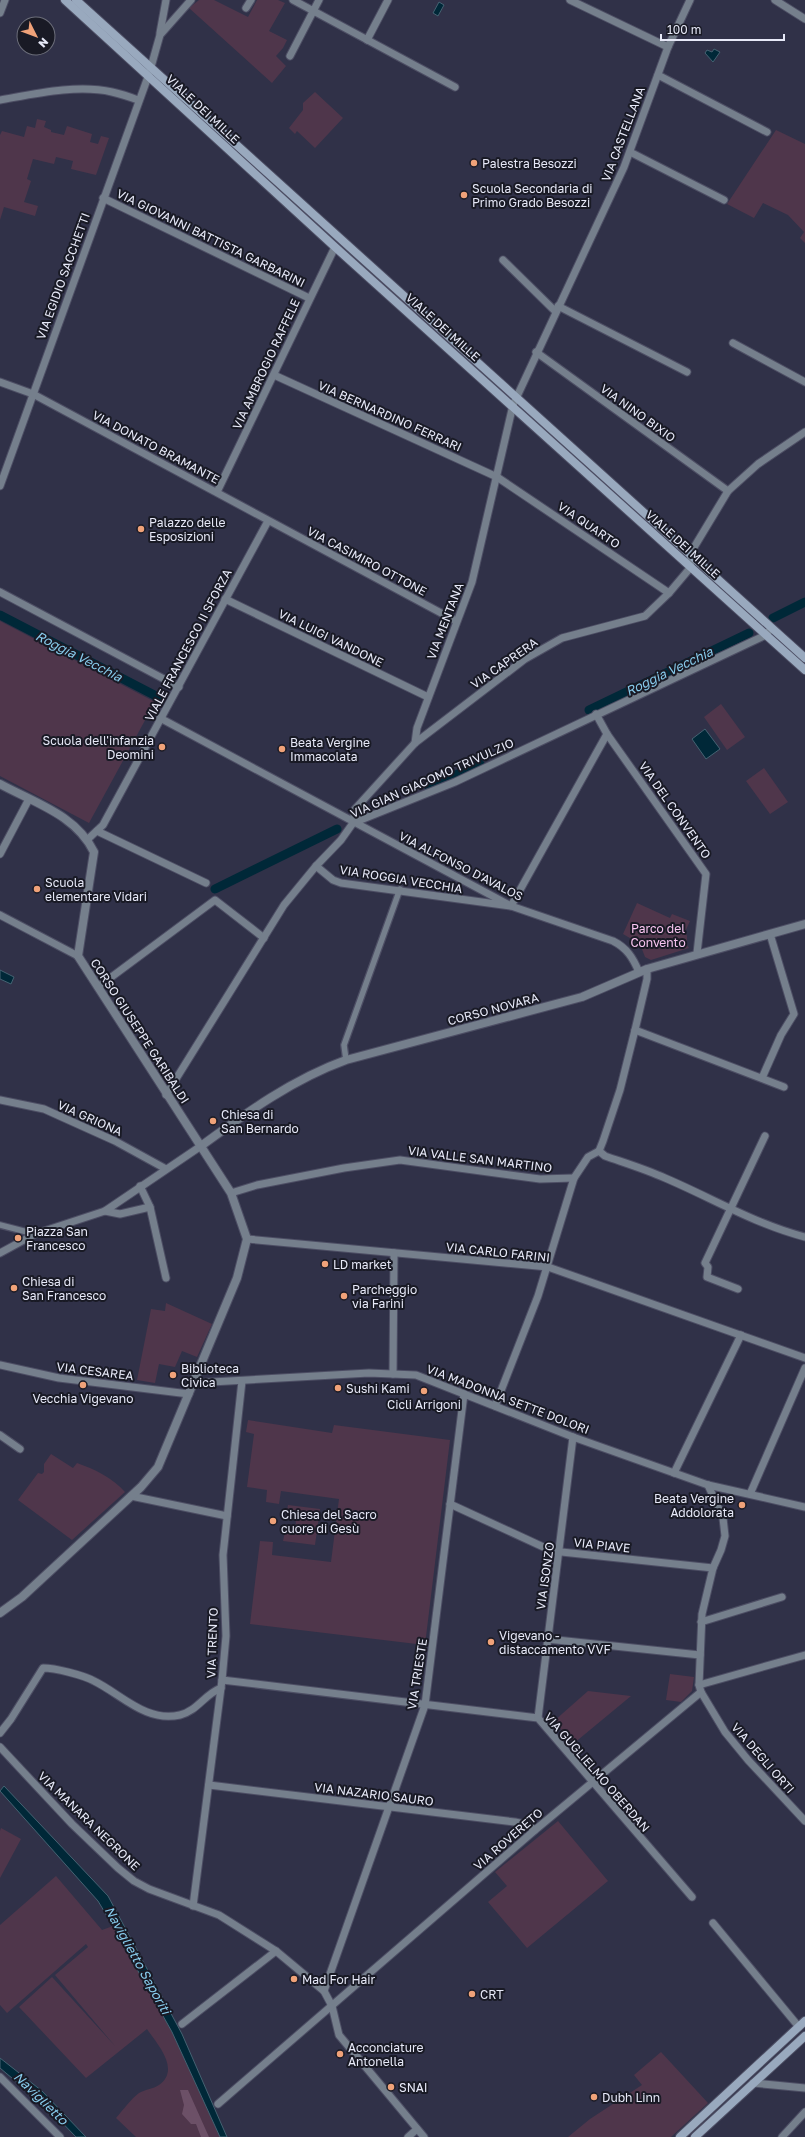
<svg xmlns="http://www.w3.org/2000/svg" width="805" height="2137" viewBox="0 0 805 2137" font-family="'Golos Text',sans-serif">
<rect width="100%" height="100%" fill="#303148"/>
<g fill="#4f364b">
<polygon points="199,0 214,0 248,17 257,0 278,0 285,3 269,31 287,40 283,48 276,56 286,66 272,83 189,8"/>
<polygon points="315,92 343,118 315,148 297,131 295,134 289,128 303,110 303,103"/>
<polygon points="37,119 46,121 44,127 51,130 51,132 64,135 67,126 92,134 90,142 98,144 101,136 109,138 96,175 71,169 73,161 56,157 54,164 33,159 27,179 31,181 24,202 38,206 35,216 4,207 0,220 0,135 2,131 24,137 27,126 35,128"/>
<polygon points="776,130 805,144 805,243 800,238 804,232 788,215 763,203 754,218 727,204"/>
<polygon points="0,621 155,702 89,823 0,776"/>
<polygon points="721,704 745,737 727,750 704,717"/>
<polygon points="764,768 788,802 770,814 746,781"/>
<polygon points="637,903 670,918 672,914 690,921 685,932 687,936 687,945 689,948 651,960 645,957 640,944 623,934"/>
<polygon points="166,1303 212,1324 197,1357 182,1351 175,1367 159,1364 155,1383 137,1380 151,1309 165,1311"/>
<polygon points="248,1420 332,1433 334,1425 450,1440 425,1645 250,1624 260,1541 273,1542 272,1555 331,1562 339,1499 281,1491 279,1504 266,1502 267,1490 247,1487 254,1434 246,1432"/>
<path d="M51 1454 73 1468 77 1463C94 1469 113 1478 125 1492L72 1540 18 1500 38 1473 42 1474 44 1472V1464Z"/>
<polygon points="288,1505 320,1509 315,1545 283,1541 285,1532 293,1532 296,1523 295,1519 286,1516"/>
<polygon points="670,1674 694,1677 692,1691 681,1702 666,1700"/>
<polygon points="588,1691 631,1696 573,1744 554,1721"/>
<polygon points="558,1821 608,1881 527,1948 488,1902 507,1886 495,1872"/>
<polygon points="1,1828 21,1839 0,1878 0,1831"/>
<path d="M56 1876 102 1930 113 1926 172 2032 220 2137H136L116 2118C123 2110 131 2099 139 2093 146 2089 153 2089 159 2085 181 2069 157 2044 147 2029L86 2078 19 2007 52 1977 115 2046 55 1975 88 1947 86 1944 7 2013 0 2005V1925Z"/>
<polygon points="661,2052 708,2103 671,2137 568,2137 590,2119 642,2085 634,2075"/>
</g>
<polygon fill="#6c5067" points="180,2090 188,2090 209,2137 201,2137 196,2124 191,2124 182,2114 184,2105"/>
<g fill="#002838" stroke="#456272">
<polygon points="439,2 444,5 438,16 433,13"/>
<polygon points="714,49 720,52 713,62 705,53 707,50 712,52"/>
<polygon points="705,729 720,749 706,759 692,739"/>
<polygon points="0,970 14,977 11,984 0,979"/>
<polygon points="4,1786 108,1896 182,2034 227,2137 220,2137 172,2032 113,1926 98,1901 0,1791"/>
<polygon points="0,2058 42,2091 86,2137 76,2137 50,2110 0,2068"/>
</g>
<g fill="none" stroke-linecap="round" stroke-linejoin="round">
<g stroke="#002838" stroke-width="9">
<polyline points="0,615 158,697"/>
<polyline points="773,618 805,602"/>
<polyline points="589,710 749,633"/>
<polyline points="429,787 480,764"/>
<polyline points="215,889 337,829"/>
</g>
<defs>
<g id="pedestrian">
<polyline points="346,1060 344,1045 400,889"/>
<polyline points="0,1225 35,1234"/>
</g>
<g id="minor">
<polyline points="293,0 455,87"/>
<polyline points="570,0 668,47"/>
<polyline points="775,0 805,19"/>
<polyline points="246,8 251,0"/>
<polyline points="0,13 5,0"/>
<polyline points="160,33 166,0"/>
<polyline points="367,40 388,0"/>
<polyline points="290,56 319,0"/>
<polyline points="658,75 767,132"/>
<path d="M0 100C34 94 77 84 112 92 121 94 130 97 138 100"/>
<polyline points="630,152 724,200"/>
<polyline points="103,198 309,298"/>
<polyline points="503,260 555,311"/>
<polyline points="558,306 687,372"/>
<polyline points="733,343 805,382"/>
<polyline points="536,352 728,491"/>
<polyline points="274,375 497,477 669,593"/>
<polyline points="0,382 33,394 456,621"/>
<polyline points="0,486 149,74 160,35 191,0"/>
<polyline points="217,492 335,247"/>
<polyline points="0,592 179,687"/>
<polyline points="225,599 428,697"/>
<path d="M160 718 511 906 613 941C627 948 633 958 639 972"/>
<polyline points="607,734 706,874 697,953"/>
<polyline points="415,743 417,728 472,582 513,405 624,167 668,47 690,0"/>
<polyline points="353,823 355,809 415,743 525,659 562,638 645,616 669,593 691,567 690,554 728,491 758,464 805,432"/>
<polyline points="97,831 206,883"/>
<polyline points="88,839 103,825 268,521"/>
<polyline points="0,854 29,799"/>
<polyline points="316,866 333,880 341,883 511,906 607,734 596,714"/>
<polyline points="0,915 78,956"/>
<polyline points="98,987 215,900 264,938"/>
<polyline points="635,1030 784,1087"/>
<polyline points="762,1078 781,1035 794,1014 770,934"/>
<polyline points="166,1095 284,905 316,866 341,840 353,823 455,782 766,635 769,631"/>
<polyline points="0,1100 44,1109 115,1141 166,1169"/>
<path d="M599 1151 605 1156C625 1163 645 1169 665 1178 712 1198 755 1224 805 1237"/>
<polyline points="140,1186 150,1207 166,1278"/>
<polyline points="231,1193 257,1185 344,1168 400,1160 540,1179 574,1178"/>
<polyline points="105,1211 120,1214 150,1207"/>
<polyline points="247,1239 548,1267 805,1358"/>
<polyline points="0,1253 35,1234 105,1211 201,1146"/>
<polyline points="738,1289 707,1277 708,1267 705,1263 765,1136"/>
<polyline points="0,1365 59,1378 189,1394"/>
<polyline points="393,1374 394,1253"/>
<polyline points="193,1383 369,1373 416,1375 573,1437 708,1485 805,1507"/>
<polyline points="495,1406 538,1296 574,1178 588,1157 599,1151 603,1141 620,1090 635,1030 647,979 647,969"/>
<polyline points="0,1435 20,1449"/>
<polyline points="674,1473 741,1335"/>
<polyline points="708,1485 723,1518 725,1536 721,1550 713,1568 702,1614 699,1685 701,1692 725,1732 748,1760 805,1821"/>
<polyline points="750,1494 805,1368"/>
<polyline points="131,1496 227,1516"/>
<polyline points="450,1504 552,1551 713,1568"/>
<polyline points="701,1622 782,1597"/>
<polyline points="547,1639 700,1655"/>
<polyline points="222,1680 538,1718 692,1897"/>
<polyline points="699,1685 805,1655"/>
<polyline points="538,1718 573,1437"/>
<path d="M0 1733 11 1719 43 1668C55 1668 83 1675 94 1681 121 1694 146 1723 180 1715 197 1711 205 1694 221 1688"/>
<polyline points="0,1747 72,1824 118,1868 134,1881 149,1889 219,1915 276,1951 324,1991 332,2006 339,2035 424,2137"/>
<polyline points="209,1785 515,1822 528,1825 535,1830"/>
<polyline points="193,1906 222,1680 226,1636 223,1555 242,1381"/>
<polyline points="713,1923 799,2027"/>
<polyline points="324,1991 425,1705 464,1394"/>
<polyline points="182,2024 276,1951"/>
<polyline points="0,2077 60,2137"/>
<polyline points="753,2083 805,2088"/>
<polyline points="218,2104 535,1830 701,1692"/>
<polyline points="408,2137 417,2129"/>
<polyline points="782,2137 805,2112"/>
</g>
<g id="tertiary">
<path d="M0 784C35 803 76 815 94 852L78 956 231 1193 247 1239 237 1278 158 1467 141 1487 22 1597 0 1613"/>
<path d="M201 1146C246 1113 293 1079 346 1060L582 997 647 969 805 924"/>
</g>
<g id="secondary">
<polyline points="65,0 335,247 805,670"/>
<polyline points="76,0 805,658"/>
<polyline points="680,2137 805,2021"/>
<polyline points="695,2137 805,2036"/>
</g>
</defs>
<use href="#pedestrian" stroke="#4d4e64" stroke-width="8"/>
<use href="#minor" stroke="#4d4e64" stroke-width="9"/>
<use href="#tertiary" stroke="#4d4e64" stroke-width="10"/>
<use href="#secondary" stroke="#4d4e64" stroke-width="10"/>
<use href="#pedestrian" stroke="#757f8c" stroke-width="5.5"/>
<use href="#minor" stroke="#757f8c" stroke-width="7"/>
<use href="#tertiary" stroke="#757f8c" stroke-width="8"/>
<use href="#secondary" stroke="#99a9be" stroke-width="8"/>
</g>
<g fill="#f0a279" stroke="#191a25" stroke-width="1.5">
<circle cx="474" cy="163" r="4"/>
<circle cx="464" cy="195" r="4"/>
<circle cx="141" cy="529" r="4"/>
<circle cx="162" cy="747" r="4"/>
<circle cx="282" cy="749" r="4"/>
<circle cx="37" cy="889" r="4"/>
<circle cx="213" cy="1121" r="4"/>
<circle cx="18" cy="1238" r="4"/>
<circle cx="325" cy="1264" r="4"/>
<circle cx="14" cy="1288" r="4"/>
<circle cx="344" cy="1296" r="4"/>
<circle cx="173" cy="1375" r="4"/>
<circle cx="83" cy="1385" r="4"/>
<circle cx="338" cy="1388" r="4"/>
<circle cx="424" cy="1391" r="4"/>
<circle cx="742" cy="1505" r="4"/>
<circle cx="273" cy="1521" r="4"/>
<circle cx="491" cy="1642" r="4"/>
<circle cx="294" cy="1979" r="4"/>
<circle cx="472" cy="1994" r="4"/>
<circle cx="340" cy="2054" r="4"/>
<circle cx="391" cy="2087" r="4"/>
<circle cx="594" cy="2097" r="4"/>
</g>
<g text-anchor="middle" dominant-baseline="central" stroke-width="4" stroke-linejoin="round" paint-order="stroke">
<g font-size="12" fill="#e7e9f8" stroke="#191a25">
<text transform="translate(203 109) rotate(43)">VIALE DEI MILLE</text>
<text transform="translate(623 134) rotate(-69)">VIA CASTELLANA</text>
<text transform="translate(211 238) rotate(26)">VIA GIOVANNI BATTISTA GARBARINI</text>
<text transform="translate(63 276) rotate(-70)">VIA EGIDIO SACCHETTI</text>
<text transform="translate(443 327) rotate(42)">VIALE DEI MILLE</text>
<text transform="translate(266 364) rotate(-65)">VIA AMBROGIO RAFFELE</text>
<text transform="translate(638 413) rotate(36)">VIA NINO BIXIO</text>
<text transform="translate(390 416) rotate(24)">VIA BERNARDINO FERRARI</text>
<text transform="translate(156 447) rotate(28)">VIA DONATO BRAMANTE</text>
<text transform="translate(589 525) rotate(34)">VIA QUARTO</text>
<text transform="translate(683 544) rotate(42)">VIALE DEI MILLE</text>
<text transform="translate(367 561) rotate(28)">VIA CASIMIRO OTTONE</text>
<text transform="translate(445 621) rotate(-69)">VIA MENTANA</text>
<text transform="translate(331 638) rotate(26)">VIA LUIGI VANDONE</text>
<text transform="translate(188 645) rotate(-62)">VIALE FRANCESCO II SFORZA</text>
<text transform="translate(504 663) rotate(-35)">VIA CAPRERA</text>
<text transform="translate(432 778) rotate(-24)">VIA GIAN GIACOMO TRIVULZIO</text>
<text transform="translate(675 810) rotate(55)">VIA DEL CONVENTO</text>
<text transform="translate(461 866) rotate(27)">VIA ALFONSO D'AVALOS</text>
<text transform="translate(401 879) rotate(9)">VIA ROGGIA VECCHIA</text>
<text transform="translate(493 1009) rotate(-15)">CORSO NOVARA</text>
<text transform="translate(140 1031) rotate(57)">CORSO GIUSEPPE GARIBALDI</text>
<text transform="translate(90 1118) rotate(24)">VIA GRIONA</text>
<text transform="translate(480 1159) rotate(7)">VIA VALLE SAN MARTINO</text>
<text transform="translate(498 1252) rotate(6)">VIA CARLO FARINI</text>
<text transform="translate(95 1371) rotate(7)">VIA CESAREA</text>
<text transform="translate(508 1399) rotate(21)">VIA MADONNA SETTE DOLORI</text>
<text transform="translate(602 1545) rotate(6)">VIA PIAVE</text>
<text transform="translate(545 1576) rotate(-82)">VIA ISONZO</text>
<text transform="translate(212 1643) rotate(-88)">VIA TRENTO</text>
<text transform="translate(417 1674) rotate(-81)">VIA TRIESTE</text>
<text transform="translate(763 1758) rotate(49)">VIA DEGLI ORTI</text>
<text transform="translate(597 1772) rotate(49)">VIA GUGLIELMO OBERDAN</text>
<text transform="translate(374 1794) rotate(7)">VIA NAZARIO SAURO</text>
<text transform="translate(89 1821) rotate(44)">VIA MANARA NEGRONE</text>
<text transform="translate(508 1839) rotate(-41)">VIA ROVERETO</text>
</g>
<g font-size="12" fill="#e7e9f8" stroke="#191a25" text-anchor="start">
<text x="482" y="163">Palestra Besozzi</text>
<text x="472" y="188">Scuola Secondaria di<tspan x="472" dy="14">Primo Grado Besozzi</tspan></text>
<text x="149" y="522">Palazzo delle<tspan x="149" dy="14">Esposizioni</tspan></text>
<text x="154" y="740" text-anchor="end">Scuola dell'infanzia<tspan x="154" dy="14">Deomini</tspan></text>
<text x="290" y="742">Beata Vergine<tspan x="290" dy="14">Immacolata</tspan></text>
<text x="45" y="882">Scuola<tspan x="45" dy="14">elementare Vidari</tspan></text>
<text x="221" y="1114">Chiesa di<tspan x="221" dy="14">San Bernardo</tspan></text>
<text x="26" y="1231">Piazza San<tspan x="26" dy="14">Francesco</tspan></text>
<text x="333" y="1264">LD market</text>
<text x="22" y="1281">Chiesa di<tspan x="22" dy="14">San Francesco</tspan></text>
<text x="352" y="1289">Parcheggio<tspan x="352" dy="14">via Farini</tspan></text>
<text x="181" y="1368">Biblioteca<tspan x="181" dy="14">Civica</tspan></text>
<text x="346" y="1388">Sushi Kami</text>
<text x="83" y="1398" text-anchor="middle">Vecchia Vigevano</text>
<text x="424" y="1404" text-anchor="middle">Cicli Arrigoni</text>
<text x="734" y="1498" text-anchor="end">Beata Vergine<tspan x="734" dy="14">Addolorata</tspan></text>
<text x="281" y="1514">Chiesa del Sacro<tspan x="281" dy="14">cuore di Gesù</tspan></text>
<text x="499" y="1635">Vigevano -<tspan x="499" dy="14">distaccamento VVF</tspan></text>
<text x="302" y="1979">Mad For Hair</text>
<text x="480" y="1994">CRT</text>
<text x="348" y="2047">Acconciature<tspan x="348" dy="14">Antonella</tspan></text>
<text x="399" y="2087">SNAI</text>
<text x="602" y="2097">Dubh Linn</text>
</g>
<g font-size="12" fill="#f9c5f1" stroke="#191a25">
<text x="658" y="928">Parco del<tspan x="658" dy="14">Convento</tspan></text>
</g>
<g font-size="13" font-style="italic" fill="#87cbec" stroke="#191a25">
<text transform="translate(79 656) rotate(27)">Roggia Vecchia</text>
<text transform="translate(669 671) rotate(-26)">Roggia Vecchia</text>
<text transform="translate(138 1960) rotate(61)">Naviglietto Saporiti</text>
<text transform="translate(41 2098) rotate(44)">Naviglietto</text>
</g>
</g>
<g transform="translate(36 36) rotate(132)"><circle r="19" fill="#191a25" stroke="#6b6d79"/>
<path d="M0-3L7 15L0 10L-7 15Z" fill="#f0a279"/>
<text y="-6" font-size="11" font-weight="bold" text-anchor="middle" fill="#e7e9f8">N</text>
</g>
<path d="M661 34v6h123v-6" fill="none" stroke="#e7e9f8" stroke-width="2"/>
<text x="667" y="34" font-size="12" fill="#e7e9f8" stroke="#191a25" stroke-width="3" paint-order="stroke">100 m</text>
</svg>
